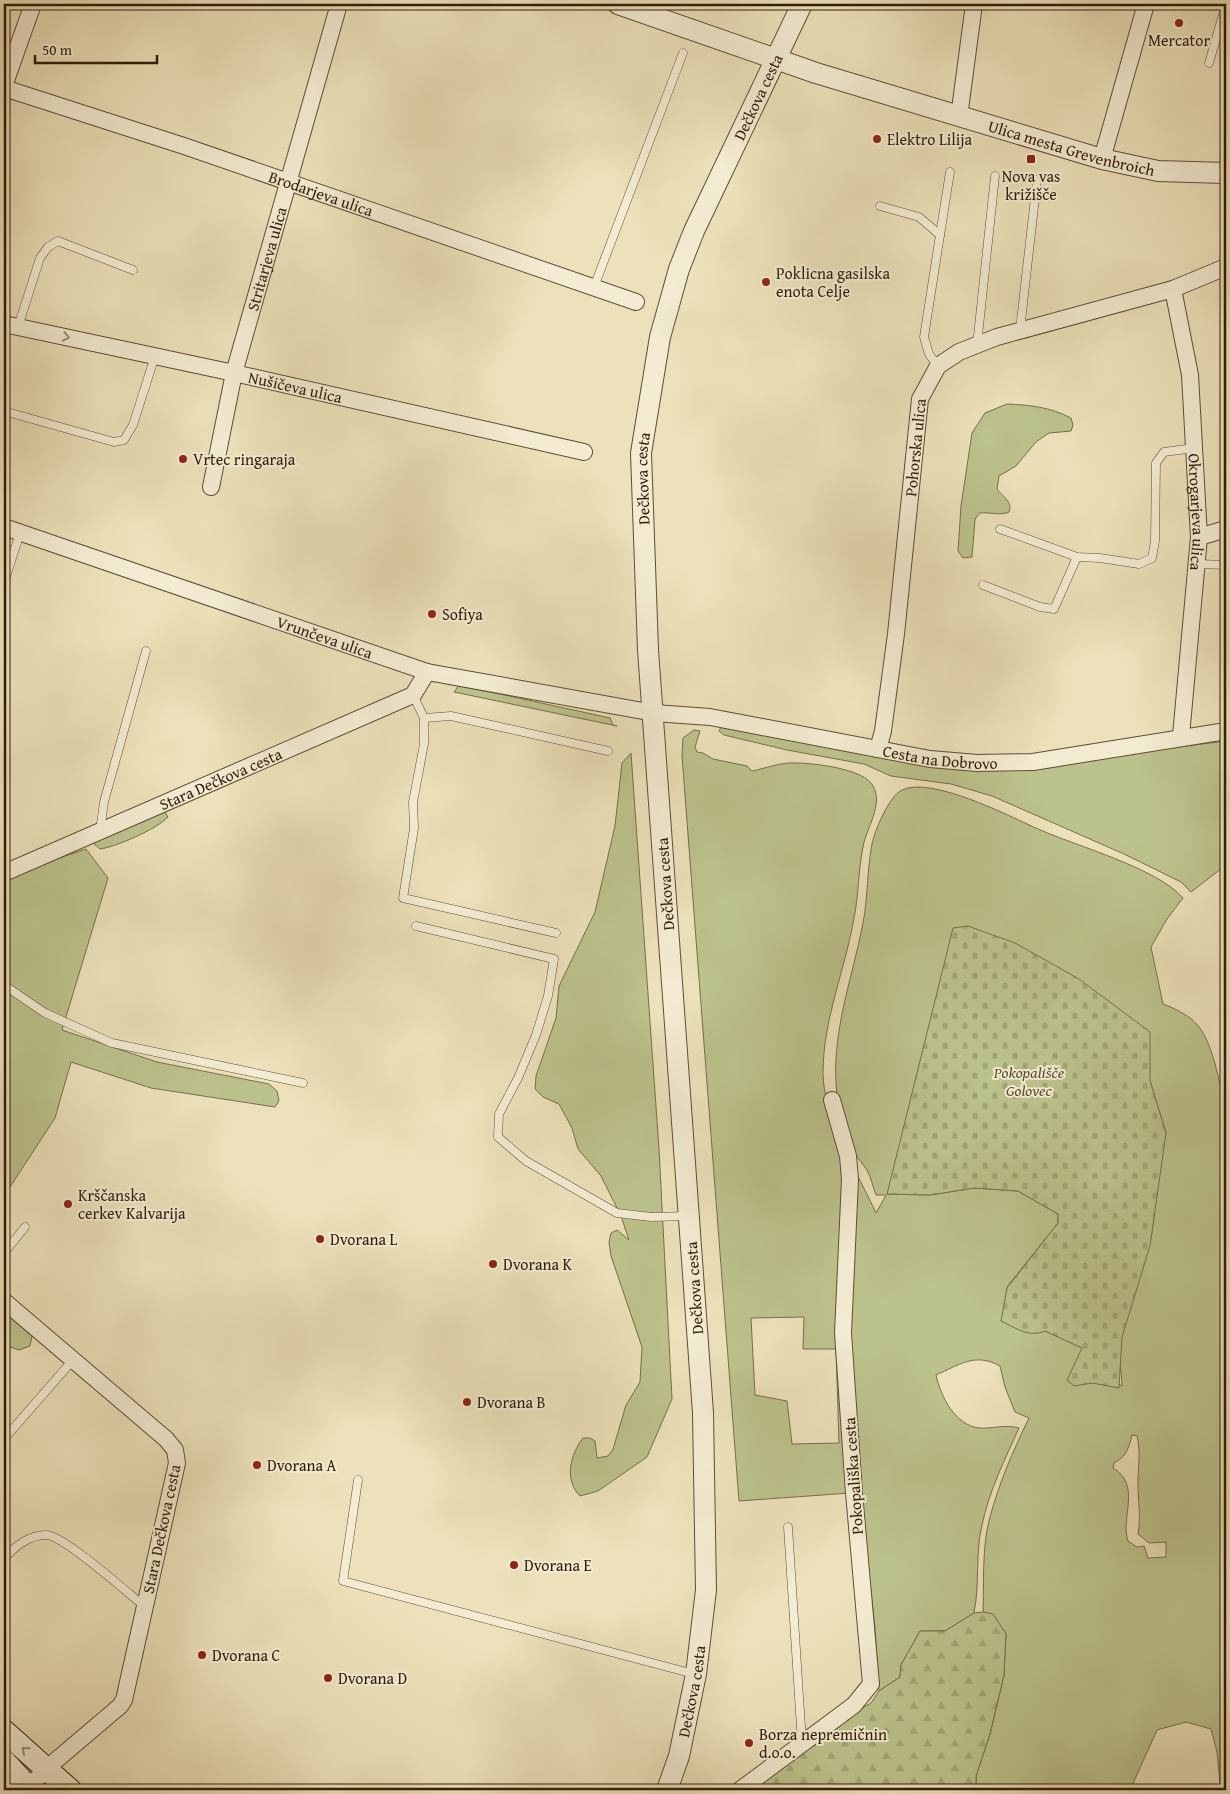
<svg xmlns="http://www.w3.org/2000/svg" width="1230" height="1794" viewBox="0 0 1230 1794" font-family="'Gentium Book Plus',serif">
<defs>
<pattern id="forest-firs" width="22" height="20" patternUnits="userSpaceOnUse" patternTransform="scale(1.25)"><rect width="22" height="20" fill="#bcc28c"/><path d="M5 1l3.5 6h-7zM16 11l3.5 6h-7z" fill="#a2a677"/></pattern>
<pattern id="cemetery-stones" width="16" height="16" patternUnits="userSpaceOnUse" patternTransform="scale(1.25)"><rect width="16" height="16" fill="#bcc28c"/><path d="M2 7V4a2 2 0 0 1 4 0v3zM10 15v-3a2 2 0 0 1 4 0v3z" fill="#a2a677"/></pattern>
</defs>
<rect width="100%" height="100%" fill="#ece1ba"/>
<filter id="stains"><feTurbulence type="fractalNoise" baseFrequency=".004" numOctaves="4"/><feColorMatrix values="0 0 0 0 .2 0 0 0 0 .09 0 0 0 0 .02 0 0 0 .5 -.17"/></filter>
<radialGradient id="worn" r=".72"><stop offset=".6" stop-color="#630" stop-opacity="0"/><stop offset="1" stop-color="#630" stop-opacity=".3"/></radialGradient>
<g fill="#bcc28c" stroke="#766f4b" fill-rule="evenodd">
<path d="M1007 404C1030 405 1050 407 1071 418L1073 425 1071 431 1049 433 1036 442 1016 466 999 476 997 489C1003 497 1013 502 1009 512 1000 516 990 512 980 513L975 519 972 557 963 558 958 551 961 506 972 433 985 413Z"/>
<polygon points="459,685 610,718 613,725 617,726 454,692"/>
<polygon points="721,727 930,765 1146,751 1226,741 1226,865 1191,892 1181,882 1124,854 992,796 951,784 891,776 864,764 787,750 724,735 719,731"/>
<path d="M694 730 700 731 695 747 697 752 703 753 713 759 747 766 752 771C767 768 781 762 796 763 814 763 865 769 873 786 884 805 866 828 863 847 858 871 859 894 854 918 845 970 823 1020 823 1073 823 1116 858 1174 876 1213L886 1195H876C873 1187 871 1178 867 1170 862 1163 856 1156 852 1149 846 1136 838 1108 837 1094 830 1036 852 980 863 923 868 897 867 870 872 844 875 830 889 796 902 790 932 776 1009 816 1038 829 1076 846 1157 868 1183 898L1167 919 1151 947 1163 1004C1176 1009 1191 1016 1199 1027 1214 1046 1221 1090 1226 1113V1782L1220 1783 1217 1752 1211 1729 1186 1722 1157 1730 1130 1790H976V1776L990 1734 1004 1675 1006 1634 993 1615 983 1612C984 1584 982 1548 989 1521 998 1485 1013 1451 1029 1418L1015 1412 1005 1387 1000 1366C975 1352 959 1365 936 1375 941 1397 955 1425 979 1428 992 1429 1006 1424 1019 1428 1005 1459 989 1491 982 1525 975 1553 980 1584 974 1613L945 1631H920L901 1665 900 1677 879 1691 875 1628 863 1521 850 1493 739 1501 682 756 683 738ZM1150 1081 1166 1133 1116 1353 1121 1371 1122 1386 1099 1374 1083 1348 1045 1331 1007 1287 1058 1223V1214L1018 1191 974 1188 930 1195 887 1194ZM804 1317 803 1349H836L839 1443 792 1444 787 1401 755 1395 751 1318ZM1132 1435 1137 1436C1141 1452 1138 1467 1138 1483 1138 1501 1141 1517 1138 1534L1149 1543 1166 1542V1557L1148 1558 1144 1546 1137 1547 1128 1541C1120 1518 1142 1485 1113 1468L1114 1463C1126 1457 1129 1448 1132 1435Z"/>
<path d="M631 753 659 1149 672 1399 647 1457 598 1491 580 1496C564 1480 570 1455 583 1438H590L595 1441 597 1458 608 1456 613 1449 626 1405 640 1382 642 1347 611 1256 609 1242 611 1233 617 1230 629 1240 621 1216 601 1176 578 1149 572 1128 559 1104 543 1097 535 1089 536 1076 556 1018 559 986 595 912 615 826 622 763Z"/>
<path d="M165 812 168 817C157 829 116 847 100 849L94 844 95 839Z"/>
<polygon points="86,849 108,878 62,1030 157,1062 269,1084 277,1091 279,1101 275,1107 151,1088 71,1062 55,1118 10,1187 4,1182 4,882 38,865"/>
<polygon points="4,1309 32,1336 30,1346 19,1350 4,1345"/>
</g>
<polygon fill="url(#forest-firs)" stroke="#766f4b" points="983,1612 993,1614 1006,1634 1004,1675 990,1734 976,1776 976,1790 802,1790 790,1787 787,1790 754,1790 843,1720 871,1703 879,1691 900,1677 901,1665 920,1631 945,1631 974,1613"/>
<path fill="url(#cemetery-stones)" stroke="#766f4b" d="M968 926 1015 943 1079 979 1150 1032V1081L1166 1133 1150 1246 1122 1337 1119 1388 1092 1383 1074 1386 1067 1380 1082 1348 1045 1331C1029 1338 1016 1328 1001 1321L1007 1288 1058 1223V1214L1018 1191 974 1188 930 1195 887 1194 953 928Z"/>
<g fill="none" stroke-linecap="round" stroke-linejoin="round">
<defs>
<g id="service">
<polyline points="1209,63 1226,4"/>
<polyline points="880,206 919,217 940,235 924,337 929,354 938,366"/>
<polyline points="940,235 950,172"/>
<polyline points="594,287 683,53"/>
<polyline points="18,327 40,258 48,247 58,241 133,270"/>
<polyline points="1020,330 1037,180"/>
<polyline points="977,345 995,176"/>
<polyline points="7,412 114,442 124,440 133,425 155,356"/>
<polyline points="1000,529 1077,557 1100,558 1139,564 1152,558 1155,541 1156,463 1164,452 1195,448"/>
<polyline points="1198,564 1226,565"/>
<polyline points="4,583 20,533"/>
<polyline points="983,585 1040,607 1054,609 1077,557"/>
<polyline points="413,695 424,718 424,744 413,802 414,828 403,898 556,933"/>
<polyline points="424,718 451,716 608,751"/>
<polyline points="100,831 104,802 146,651"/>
<polyline points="416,926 554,959 548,996 536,1035 518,1078 499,1114 498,1137 526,1161 617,1213 651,1217 689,1216"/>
<polyline points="4,985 45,1013 112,1043 303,1083"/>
<polyline points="4,1253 25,1227"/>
<polyline points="4,1439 73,1360"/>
<polyline points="358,1480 343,1581 694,1674"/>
<polyline points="788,1527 802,1743"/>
<path d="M4 1559C14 1547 30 1534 47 1535 64 1536 128 1593 144 1606"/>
</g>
<g id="minor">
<polyline points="4,86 33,4"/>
<path id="s1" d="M4 88 184 146 636 302"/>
<polyline points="959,117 974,4"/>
<polyline points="1102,159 1146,4"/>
<path id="s2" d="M1173 289 1190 375 1199 537 1181 736"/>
<path id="s3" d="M4 324 234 373 584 452"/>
<path id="s4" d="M211 487 234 373 339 4"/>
<path id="s5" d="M4 527 427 672 654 713 710 717 930 759 977 763 1033 762 1226 731"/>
<polyline points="1199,537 1226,529"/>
<path id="s6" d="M878 749 883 731 896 634 920 399 938 366 959 352 997 337 1173 289 1226 267"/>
<path id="s7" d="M4 873 413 695 427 672"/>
<polyline points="4,1301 166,1439 175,1450 177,1463 124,1700 120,1706 47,1768 26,1790"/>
<polyline points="740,1790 854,1705 871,1684 854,1493 843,1333 850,1179 848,1156 832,1100"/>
</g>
<g id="tertiary">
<path id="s8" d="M618 4 816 73 1102 159 1158 171 1226 173"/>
<path id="s9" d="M667 1790 679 1756 696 1674 706 1590 703 1413 648 650 641 453 660 337 679 269 694 231 802 4"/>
</g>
<g id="secondary">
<polyline points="4,1731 70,1790"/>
<polyline points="4,1761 31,1790"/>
</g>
</defs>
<use href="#service" stroke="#604d36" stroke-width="9"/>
<use href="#minor" stroke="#604d36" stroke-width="18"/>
<use href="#tertiary" stroke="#604d36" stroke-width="22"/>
<use href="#secondary" stroke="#311c0a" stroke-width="24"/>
<use href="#service" stroke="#f3ecd2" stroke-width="8"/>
<use href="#minor" stroke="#f3ecd2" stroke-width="16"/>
<use href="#tertiary" stroke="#f3ecd2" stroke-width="20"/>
<use href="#secondary" stroke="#f3ecd2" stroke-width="22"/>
</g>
<defs><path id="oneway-chevron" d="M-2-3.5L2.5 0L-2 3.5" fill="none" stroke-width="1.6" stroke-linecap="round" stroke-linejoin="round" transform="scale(1.25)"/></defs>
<g stroke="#9c8e78">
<use href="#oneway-chevron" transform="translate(66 337) rotate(12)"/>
<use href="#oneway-chevron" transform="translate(25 1750) rotate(-139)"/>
</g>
<g fill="#8f2418" stroke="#f3ecd2" stroke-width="2">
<circle cx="1179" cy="23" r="5"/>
<circle cx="877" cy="139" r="5"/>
<rect x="1026" y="154" width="10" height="10" rx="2.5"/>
<circle cx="766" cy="282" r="5"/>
<circle cx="183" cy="459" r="5"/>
<circle cx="432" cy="614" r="5"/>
<circle cx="68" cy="1204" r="5"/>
<circle cx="320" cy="1239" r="5"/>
<circle cx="493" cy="1264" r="5"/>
<circle cx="467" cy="1402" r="5"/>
<circle cx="257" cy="1465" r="5"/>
<circle cx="514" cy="1565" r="5"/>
<circle cx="202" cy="1655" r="5"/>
<circle cx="328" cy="1678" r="5"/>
<circle cx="749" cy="1743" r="5"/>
</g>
<g text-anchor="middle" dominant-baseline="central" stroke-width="4" stroke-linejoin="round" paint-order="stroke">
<g font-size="16" fill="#311c0a" stroke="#f3ecd2" text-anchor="start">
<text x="1179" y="40" text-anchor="middle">Mercator</text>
<text x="887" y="139">Elektro Lilija</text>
<text x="1031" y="176" text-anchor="middle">Nova vas<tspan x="1031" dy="18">križišče</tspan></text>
<text x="776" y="273">Poklicna gasilska<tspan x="776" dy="18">enota Celje</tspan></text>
<text x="193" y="459">Vrtec ringaraja</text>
<text x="442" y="614">Sofiya</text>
<text x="78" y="1195">Krščanska<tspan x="78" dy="18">cerkev Kalvarija</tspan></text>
<text x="330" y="1239">Dvorana L</text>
<text x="503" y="1264">Dvorana K</text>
<text x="477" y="1402">Dvorana B</text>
<text x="267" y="1465">Dvorana A</text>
<text x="524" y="1565">Dvorana E</text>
<text x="212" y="1655">Dvorana C</text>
<text x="338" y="1678">Dvorana D</text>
<text x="759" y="1734">Borza nepremičnin<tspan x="759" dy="18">d.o.o.</tspan></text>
</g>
<g font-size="16" fill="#311c0a" stroke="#f3ecd2">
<text stroke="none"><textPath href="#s9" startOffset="1721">Dečkova cesta</textPath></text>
<text stroke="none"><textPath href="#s8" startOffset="476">Ulica mesta Grevenbroich</textPath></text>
<text stroke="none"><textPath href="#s1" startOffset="334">Brodarjeva ulica</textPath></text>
<text stroke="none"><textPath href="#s4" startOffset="235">Stritarjeva ulica</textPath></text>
<text stroke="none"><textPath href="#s3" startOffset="298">Nušičeva ulica</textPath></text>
<text stroke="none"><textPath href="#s6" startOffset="304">Pohorska ulica</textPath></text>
<text stroke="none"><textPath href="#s9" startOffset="1318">Dečkova cesta</textPath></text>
<text stroke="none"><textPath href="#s2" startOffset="225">Okrogarjeva ulica</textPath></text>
<text stroke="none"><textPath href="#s5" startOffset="339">Vrunčeva ulica</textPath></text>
<text stroke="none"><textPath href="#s5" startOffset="968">Cesta na Dobrovo</textPath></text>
<text stroke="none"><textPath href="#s7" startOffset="236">Stara Dečkova cesta</textPath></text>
<text transform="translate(665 884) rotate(-94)">Dečkova cesta</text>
<text transform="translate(694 1288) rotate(-94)">Dečkova cesta</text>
<text transform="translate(853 1476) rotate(-94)">Pokopališka cesta</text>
<text transform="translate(161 1529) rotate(-78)">Stara Dečkova cesta</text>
<text stroke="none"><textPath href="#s9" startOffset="102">Dečkova cesta</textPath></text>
</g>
<g font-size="16" font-style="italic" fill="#5b4e31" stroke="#f3ecd2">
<text x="1029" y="1072">Pokopališče<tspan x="1029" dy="18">Golovec</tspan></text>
</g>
</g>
<rect width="1230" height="1794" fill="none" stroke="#ece1ba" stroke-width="20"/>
<rect x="5" y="5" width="1220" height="1784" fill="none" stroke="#311c0a" stroke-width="2.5"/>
<rect x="10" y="10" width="1210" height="1774" fill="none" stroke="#311c0a"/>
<path d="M35 55v8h122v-8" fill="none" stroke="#311c0a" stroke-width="2.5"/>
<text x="42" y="55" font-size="15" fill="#311c0a" stroke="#f3ecd2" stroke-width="4" paint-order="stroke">50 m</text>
<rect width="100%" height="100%" filter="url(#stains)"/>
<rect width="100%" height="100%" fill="url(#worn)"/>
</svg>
